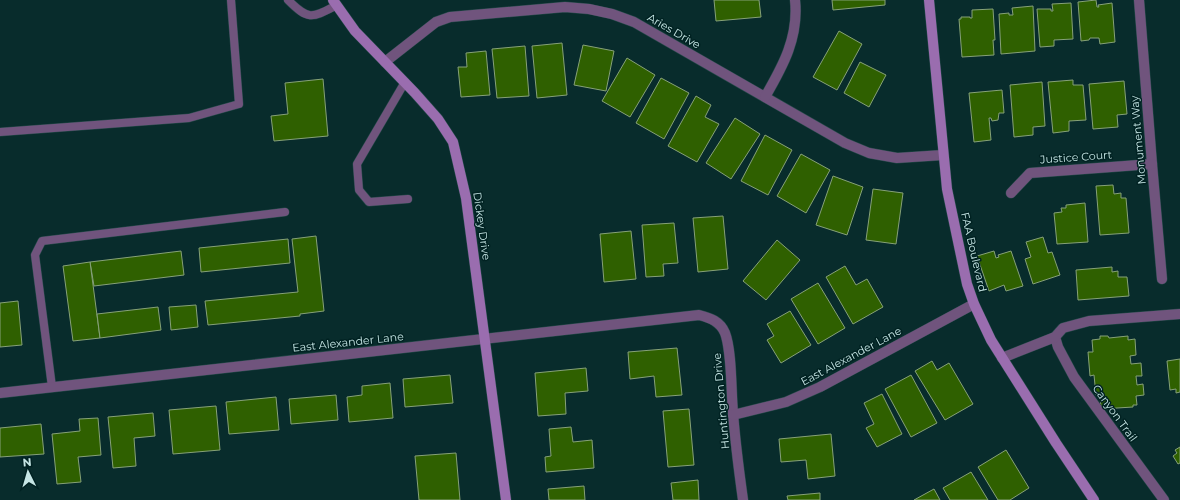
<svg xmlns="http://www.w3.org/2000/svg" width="1180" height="500" viewBox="0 0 1180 500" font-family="Montserrat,sans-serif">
<rect width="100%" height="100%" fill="#082c2c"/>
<g fill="#2f6000" stroke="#86a178">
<polygon points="714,0 759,0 761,17 716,21"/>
<polygon points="832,0 885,0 885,5 833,10"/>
<polygon points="1096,0 1097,7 1099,7 1098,5 1112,3 1115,42 1100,44 1099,38 1090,38 1089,40 1081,41 1078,2"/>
<polygon points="1071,3 1073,39 1054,40 1054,46 1040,47 1037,9 1051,9 1051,11 1053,11 1052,4"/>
<polygon points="1033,6 1035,51 1001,54 999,14 1009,13 1009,15 1013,15 1012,8"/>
<polygon points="993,9 995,40 993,40 994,55 962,57 959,19 961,19 961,17 970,17 970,18 972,18 972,10"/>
<polygon points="839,31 862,44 837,90 813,77"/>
<polygon points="562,43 567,95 537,98 532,46"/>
<polygon points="583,45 614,51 606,91 574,85"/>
<polygon points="525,46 529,96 497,98 492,49"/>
<polygon points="486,51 490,95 461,97 458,67 467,67 466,53"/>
<polygon points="627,58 655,75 630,117 602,101"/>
<polygon points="860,62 886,75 869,107 844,93"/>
<polygon points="661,78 689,93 664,139 636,123"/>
<polygon points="323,79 328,136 274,141 271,116 288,114 285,83"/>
<polygon points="1073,80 1073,85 1083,85 1086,120 1069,121 1069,131 1053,133 1048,82"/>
<polygon points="1124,81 1127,114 1117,115 1118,127 1093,129 1089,84"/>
<polygon points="1042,82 1045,126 1033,127 1033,135 1014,137 1010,85"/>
<polygon points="1002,90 1004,113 999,113 998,120 992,121 991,118 989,118 991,140 974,142 969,93"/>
<polygon points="696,96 711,105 705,117 719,124 697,162 668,146"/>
<polygon points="735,118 760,134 731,179 706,163"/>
<polygon points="765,135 792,150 768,195 741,181"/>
<polygon points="801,154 830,170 806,213 777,196"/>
<polygon points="833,176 863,187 847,235 816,225"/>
<polygon points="1113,185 1114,194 1121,193 1121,198 1126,198 1129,233 1100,235 1096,186"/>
<polygon points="873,189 903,193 896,244 866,240"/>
<polygon points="1085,203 1088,242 1057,244 1054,213 1062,212 1061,208 1066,208 1066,205"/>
<polygon points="723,216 728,269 698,272 693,218"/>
<polygon points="674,223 678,263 663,264 664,276 646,277 642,225"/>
<polygon points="631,231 636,279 604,282 600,234"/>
<polygon points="316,236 324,311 300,314 300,316 208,325 205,301 298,292 292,239"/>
<polygon points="1043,237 1048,253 1052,252 1060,275 1033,284 1025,259 1031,257 1026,242"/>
<polygon points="288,239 290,263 201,272 199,248"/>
<polygon points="777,240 800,260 766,300 743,281"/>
<polygon points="181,251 184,275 94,286 90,262"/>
<polygon points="994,251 996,258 999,257 998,255 1011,251 1023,286 1006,291 1004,285 989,291 977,256"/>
<polygon points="90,262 100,338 73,341 63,266"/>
<polygon points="845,266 856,285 867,279 883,307 853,324 826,277"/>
<polygon points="1112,267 1112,272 1118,271 1118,277 1127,277 1129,296 1078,300 1076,270"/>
<polygon points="818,283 845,328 818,344 791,299"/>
<polygon points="18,301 22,345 0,347 0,303"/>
<polygon points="196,305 198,327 171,330 169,307"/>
<polygon points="158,307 161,330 100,338 97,314"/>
<polygon points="790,311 811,345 781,363 767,340 774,336 767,324"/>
<polygon points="1100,336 1108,336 1109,338 1128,336 1128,340 1135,339 1136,355 1130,356 1131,364 1141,363 1142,376 1136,376 1137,385 1143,384 1144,395 1136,396 1137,405 1133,405 1133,407 1101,409 1100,395 1096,395 1094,375 1090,376 1088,352 1093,352 1092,340 1100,339"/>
<polygon points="677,348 682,395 656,397 654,376 630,379 628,352"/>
<polygon points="1180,359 1180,392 1176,393 1176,389 1170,390 1167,361"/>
<polygon points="932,361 937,370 949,363 973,404 945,420 915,371"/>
<polygon points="586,368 588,391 565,393 566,414 538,416 535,373"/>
<polygon points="450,375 453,403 405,407 403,379"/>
<polygon points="911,375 937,423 911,437 885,389"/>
<polygon points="390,383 393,418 349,422 347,397 362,395 362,386"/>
<polygon points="882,394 902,434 877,447 866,428 874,424 864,403"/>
<polygon points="336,395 338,420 291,424 289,399"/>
<polygon points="276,397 279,430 229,434 226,402"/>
<polygon points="216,406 220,450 173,454 169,410"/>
<polygon points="689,409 694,465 668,467 663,411"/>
<polygon points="153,413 155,436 134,438 136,466 113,468 108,417"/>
<polygon points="98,418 101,455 78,457 81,482 57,484 52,434 80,431 79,419"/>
<polygon points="41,424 44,454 0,457 0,428"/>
<polygon points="571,427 573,442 592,440 594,468 546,472 545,457 551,456 549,429"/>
<polygon points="831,434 835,476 808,479 806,460 781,462 779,439"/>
<polygon points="1180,447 1180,463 1178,464 1173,456 1177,453 1175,450"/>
<polygon points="1006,450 1029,488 1010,500 998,500 978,467"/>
<polygon points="456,453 460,500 419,500 415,456"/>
<polygon points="971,472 988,500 950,500 943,488"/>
<polygon points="698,480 699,500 673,500 671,483"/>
<polygon points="584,486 585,500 549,500 548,489"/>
<polygon points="934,489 940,500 914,500"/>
<polygon points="820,493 820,500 788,500 787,496"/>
</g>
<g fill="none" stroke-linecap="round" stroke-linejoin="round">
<defs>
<g id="lane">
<path d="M288 0C309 21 312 18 337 5"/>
<polyline points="405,82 357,164 359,190 369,202 408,199"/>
<polyline points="0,132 189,118 239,104 231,0"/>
<polyline points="52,387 35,255 42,241 285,212"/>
</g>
<g id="street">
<polyline points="1139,0 1152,164 1162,279"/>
<polyline points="385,62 436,22 450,17 565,7 589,9 612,14 634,22 845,143 869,153 897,158 943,155"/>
<path d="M765 97C783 66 799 37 795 0"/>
<polyline points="1011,193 1030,173 1152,164"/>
<polyline points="1055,337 1058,347 1074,377 1164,500"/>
<polyline points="1002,358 1055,337 1063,328 1089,321 1180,314"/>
<path d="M0 393 699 315C710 318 720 321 725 333 732 351 731 392 733 412 735 441 739 471 743 500"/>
<polyline points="733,415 786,402 820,387 974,304"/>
</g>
<g id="secondary">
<polyline points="333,0 355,31 415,93 438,119 453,142 466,198 506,500"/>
<polyline points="929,0 947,189 967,284 974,304 991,340 1056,443 1094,500"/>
</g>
</defs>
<use href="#lane" stroke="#264a4a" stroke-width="9"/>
<use href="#street" stroke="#264a4a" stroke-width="11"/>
<use href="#secondary" stroke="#264a4a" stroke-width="11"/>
<use href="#lane" stroke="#70547d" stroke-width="8"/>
<use href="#street" stroke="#70547d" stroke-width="10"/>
<use href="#secondary" stroke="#9a6daf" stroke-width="10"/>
</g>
<g text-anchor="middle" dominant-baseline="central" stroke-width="3" stroke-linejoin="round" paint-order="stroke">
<g font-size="11" fill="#c6e6e5" stroke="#022">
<text transform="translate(674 31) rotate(30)">Aries Drive</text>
<text transform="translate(1138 140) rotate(-95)">Monument Way</text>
<text transform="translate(1076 157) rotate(-4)">Justice Court</text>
<text transform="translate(482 226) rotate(82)">Dickey Drive</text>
<text transform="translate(974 252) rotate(77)">FAA Boulevard</text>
<text transform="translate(348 342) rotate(-6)">East Alexander Lane</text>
<text transform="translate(851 356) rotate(-28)">East Alexander Lane</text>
<text transform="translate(721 401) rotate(-95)">Huntington Drive</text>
<text transform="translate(1115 413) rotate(54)">Canyon Trail</text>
</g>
</g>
<g transform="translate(28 472) rotate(355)" stroke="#002222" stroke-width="3" paint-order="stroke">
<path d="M0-3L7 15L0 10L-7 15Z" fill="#c6e6e5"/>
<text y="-6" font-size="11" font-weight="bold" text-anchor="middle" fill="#c6e6e5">N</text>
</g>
</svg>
